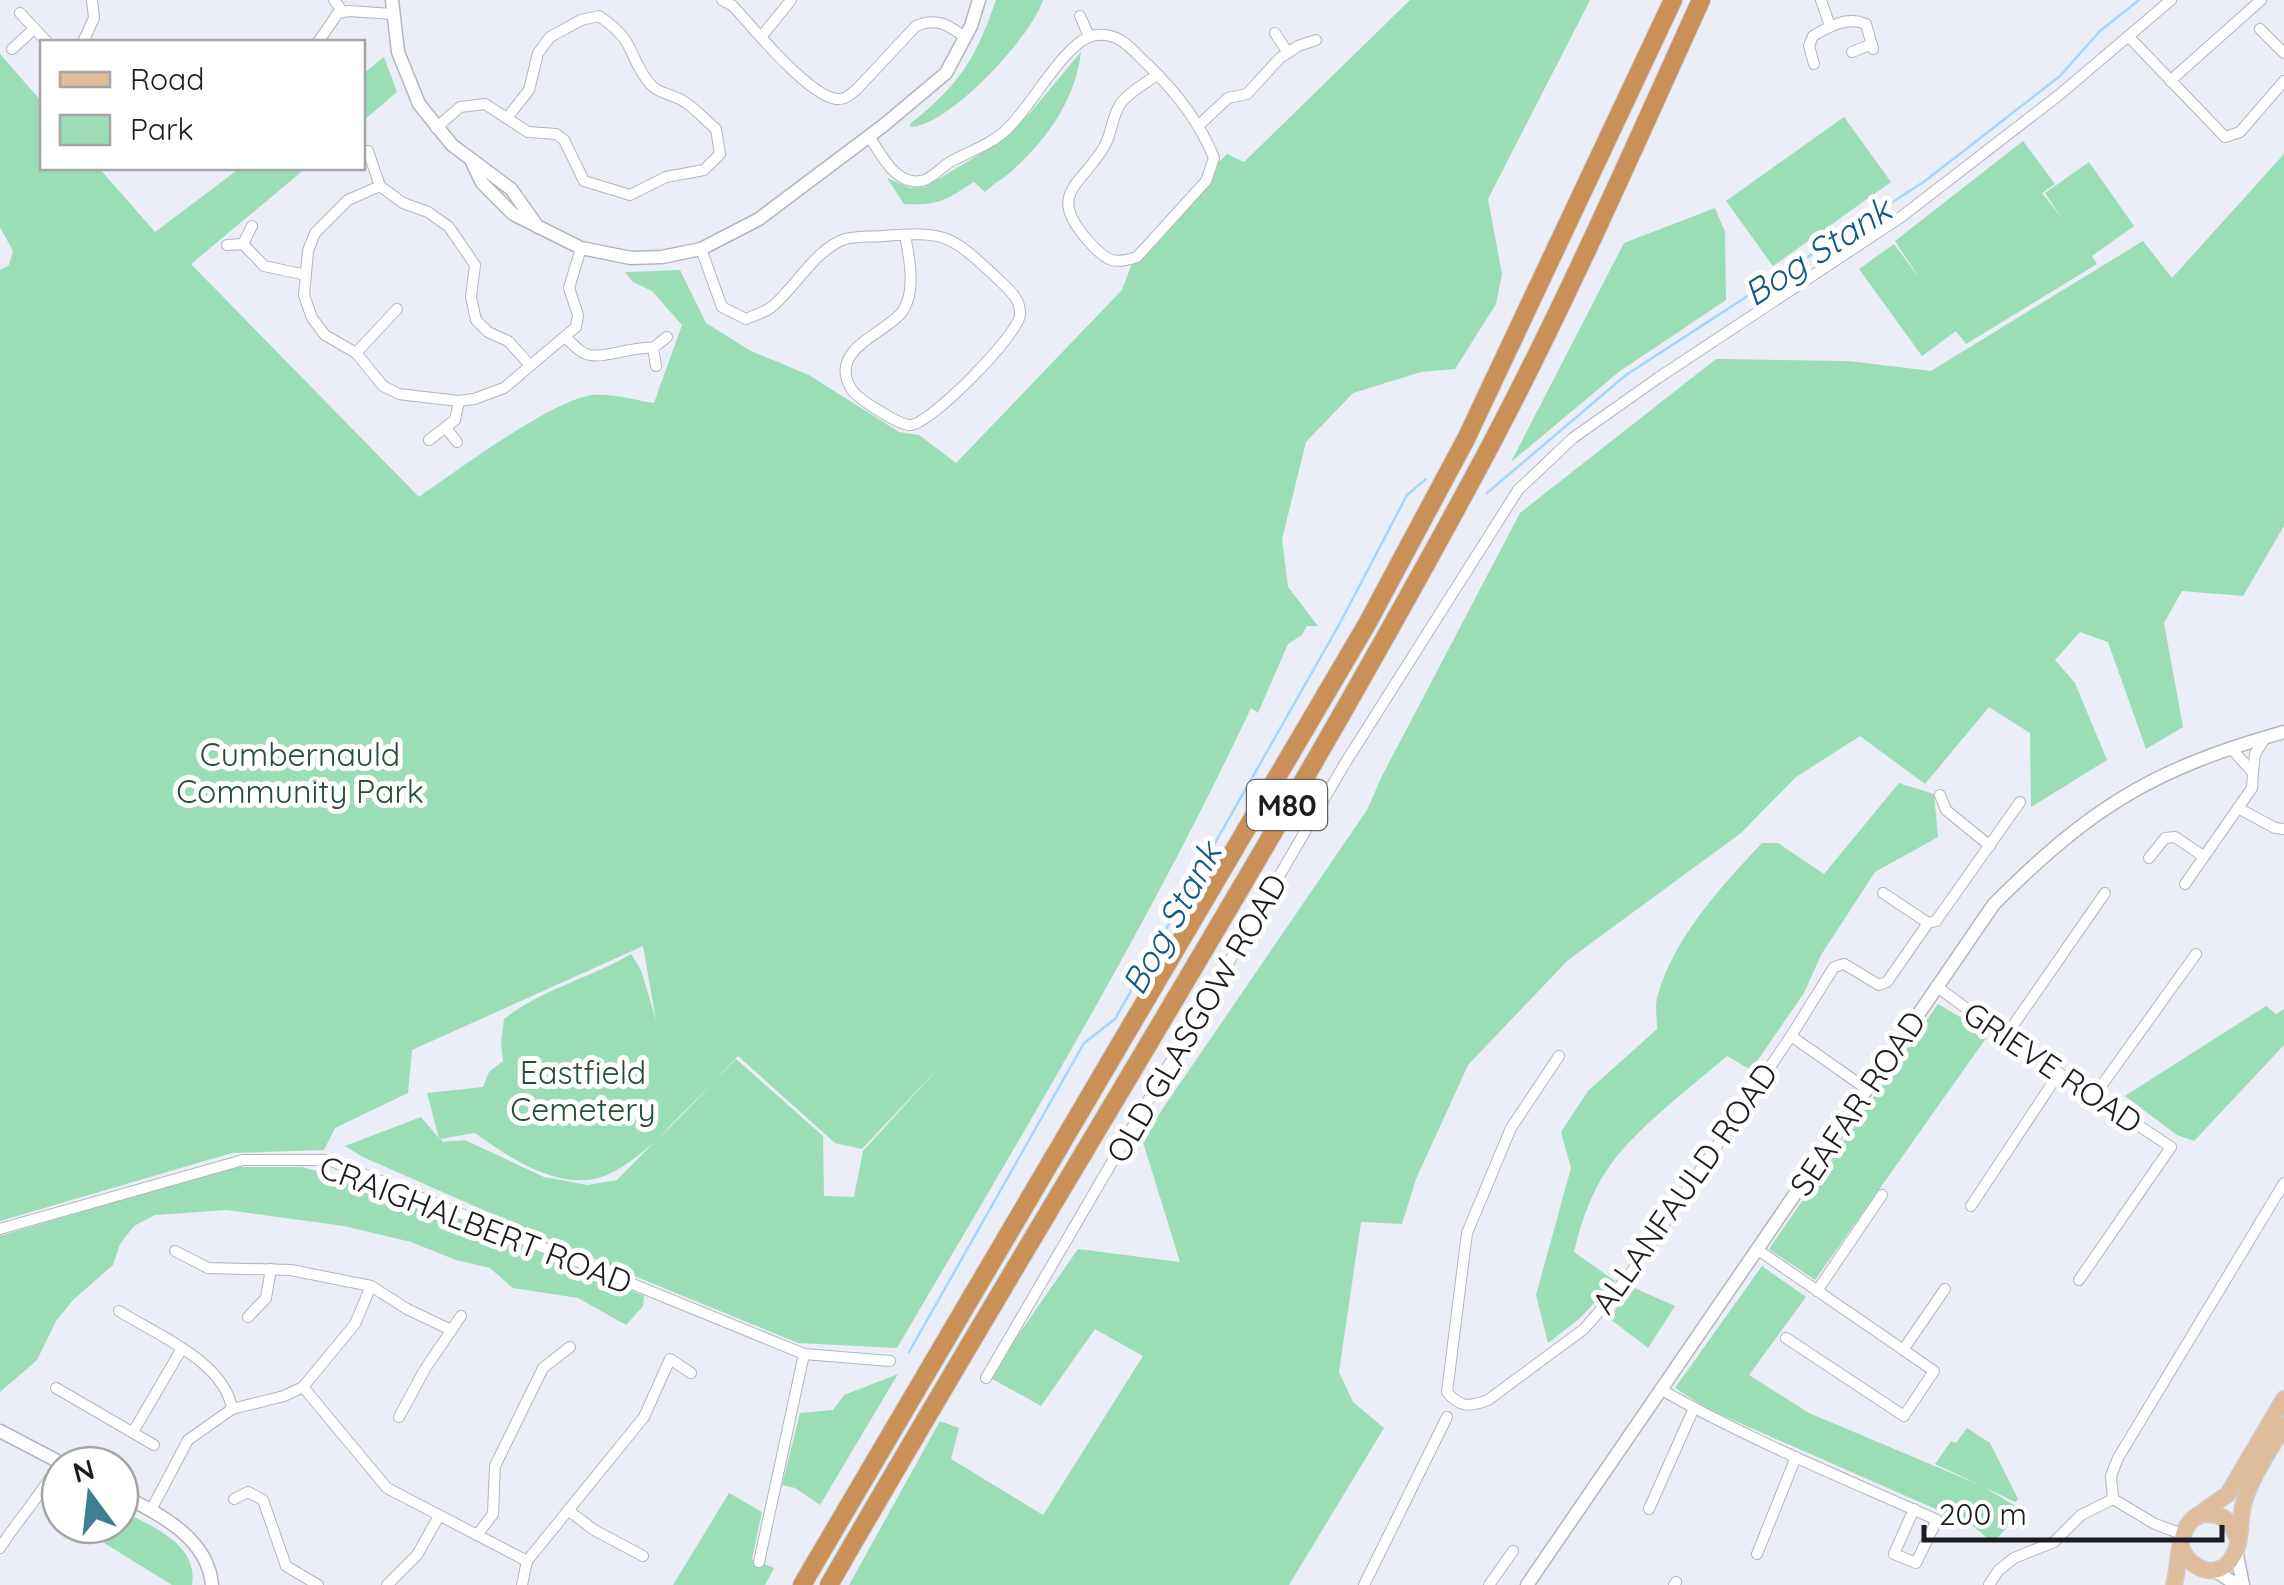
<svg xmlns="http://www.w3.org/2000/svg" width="2284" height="1585" viewBox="0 0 2284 1585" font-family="Quicksand,sans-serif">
<rect width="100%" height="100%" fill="#ebedf7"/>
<g fill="#9addb7" fill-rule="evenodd">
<path d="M996 0H1043C1032 36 950 125 911 127L910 124C960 84 975 60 996 0Z"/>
<path d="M1410 0H1590L1488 199 1502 274 1496 304 1455 369 1421 372 1353 393 1306 442 1282 539 1288 587 1318 626H1307L1302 635 1288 644 1258 713 1251 708C1147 929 1020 1138 897 1348L798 1343 617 1269 363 1157 345 1146 421 1117 439 1138 427 1093 483 1087 489 1072 503 1061 501 1043 504 1019C542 989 591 978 631 954L641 970 656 1020 643 946 412 1050 408 1093 335 1128 324 1150 232 1153 0 1221V270L9 265 13 251 0 227V54L42 102V168H99L155 232 240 168H306L191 264 419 497C455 472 553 399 593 395 612 393 635 400 654 403L682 325 652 291 633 282 625 272 680 270 706 323 751 351 809 375 899 432 919 435 956 463 1122 290 1131 266 1211 182 1216 165 1227 154 1244 162ZM738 1056 835 1143 862 1149 945 1061 863 1151 854 1197 824 1196 823 1136 736 1059 617 1180 587 1185 544 1177 465 1140 443 1142 440 1139 475 1133C507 1156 552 1187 594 1179 639 1171 705 1089 738 1056Z"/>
<path d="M1081 52C1076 97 1049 137 1016 167 1007 177 995 182 985 192L974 182C945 200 939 206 904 204L887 178 910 188 925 187 997 144 1030 113Z"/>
<polygon points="384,57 397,92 363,121 363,74"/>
<polygon points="1844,117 1891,182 1773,266 1726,201"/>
<polygon points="2023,141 2055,184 2042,193 2061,217 2045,193 2089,162 2134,226 2092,256 2097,264 1966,344 1956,331 1922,356 1859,269 1894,244 1920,279 1895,241"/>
<polygon points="2284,154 2284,526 2243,596 2182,591 2164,623 2183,727 2146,749 2108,642 2080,632 2055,660 2075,683 2107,760 2031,807 2030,733 1989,707 1925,784 1860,736 1796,777 1741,833 1568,960 1468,1065 1416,1179 1402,1224 1361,1222 1339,1372 1353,1402 1384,1428 1289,1585 849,1585 940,1421 959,1428 951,1459 1043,1515 1143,1356 1095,1329 1041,1406 989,1377 1078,1249 1180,1262 1142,1139 1367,810 1382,776 1520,513 1716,359 1849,361 1931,371 2143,241 2172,278"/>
<polygon points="1715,208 1725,232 1726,300 1620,371 1511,462 1624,243"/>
<path d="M1899 783 1934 794 1938 837 1875 872 1821 955 1804 993 1751 1070 1727 1056C1691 1087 1639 1126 1611 1164 1592 1190 1581 1221 1574 1252L1615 1281 1579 1319 1548 1343 1536 1295 1571 1168 1561 1132 1588 1091 1657 1029C1657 1019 1655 1007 1657 998 1673 938 1721 887 1762 843H1778L1824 874Z"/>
<polygon points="1938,1004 1989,1034 1815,1280 1769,1249"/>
<polygon points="2266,1006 2276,1014 2284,1009 2284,1045 2194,1141 2177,1135 2125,1096"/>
<polygon points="231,1167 302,1167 358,1182 528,1245 644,1296 643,1306 626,1325 578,1298 513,1288 490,1268 456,1260 411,1242 344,1226 227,1210 155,1215 134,1226 120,1244 113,1265 73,1300 56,1321 37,1360 0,1392 0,1236"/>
<polygon points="1762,1266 1806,1297 1749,1375 1809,1413 1982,1486 1935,1464 1951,1441 1956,1443 1967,1428 1990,1443 2018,1499 2015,1502 1984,1487 2022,1510 1993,1543 1972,1525 1708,1409 1675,1388"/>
<polygon points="1632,1287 1675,1306 1648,1348 1609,1318"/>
<polygon points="898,1374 820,1505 795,1488 782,1485 800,1413 833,1410 844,1395"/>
<polygon points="729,1493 762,1512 752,1559 774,1568 765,1585 673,1585"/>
<path d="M120 1510C151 1526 199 1544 192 1585H172L75 1525H120Z"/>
</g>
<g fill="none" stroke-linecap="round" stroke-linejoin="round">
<g stroke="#a4d7fc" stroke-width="2.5">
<polyline points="1487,493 1626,375 1925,181 2060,76 2100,31 2139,0"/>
<polyline points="909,1352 1084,1043 1115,1019 1340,623 1407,495 1426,479"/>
</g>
<defs>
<g id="minor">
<polyline points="334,0 343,12"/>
<path d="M722 0 733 6C753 28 808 95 836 99 845 100 850 95 857 89L916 26C937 17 948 25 965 37"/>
<polyline points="1821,0 1830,26"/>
<polyline points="20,13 47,42"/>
<polyline points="1080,16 1089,36"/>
<polyline points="2260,29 2284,53"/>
<polyline points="1275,33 1288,53"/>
<polyline points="761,37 791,0"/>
<polyline points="2129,37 2225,137 2240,132 2284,81"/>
<polyline points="83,42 94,18 92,0"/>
<polyline points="318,42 338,13 349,11 392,14"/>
<polyline points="12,49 34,29"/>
<polyline points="1852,52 1872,44"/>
<path d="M1814 64 1809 46 1813 36C1830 26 1847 16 1866 24L1873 49"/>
<polyline points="2170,81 2261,0"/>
<polyline points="1198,126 1228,98 1247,94 1280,58 1298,46 1316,40"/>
<path d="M436 128 460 107 485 104 528 132 556 134 564 140 584 181 630 195 666 177 704 170 720 154 716 129C706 121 697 110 686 103 675 94 660 95 651 85 626 56 639 43 599 16L581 20 550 37 538 53 529 90 507 118"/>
<path d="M869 136C881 154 897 189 925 180 934 176 942 167 950 162 970 151 993 144 1009 127 1032 106 1067 37 1097 35 1120 32 1133 51 1148 65 1175 91 1200 123 1214 158L1206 181 1137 257C1114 265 1107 261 1091 244 1045 194 1079 188 1104 147 1112 134 1112 115 1121 103 1129 92 1146 83 1157 75"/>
<polyline points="368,151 380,186"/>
<polyline points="243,244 252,226"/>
<polyline points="227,245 243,244 264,266 306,275"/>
<path d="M701 249 722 307 746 319C755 315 766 312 773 306 796 286 816 249 845 239 857 236 872 237 883 236 948 231 950 235 997 278 1008 289 1021 298 1020 315 1019 334 929 426 910 425 899 425 858 399 852 390 825 348 890 333 904 309 916 288 909 257 905 235"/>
<path d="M566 338C571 342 579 352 586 354 602 360 633 346 653 348L667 337"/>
<polyline points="653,348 656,366"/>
<polyline points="356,353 397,309"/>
<polyline points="530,365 508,341 488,332 476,320 471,297 475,265 449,227 428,212 403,203 380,186 348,200 315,233 308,251 304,295 312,318 325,335 356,353 383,386 399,394 415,396 459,401 474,399 504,388 576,327 578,315 569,288 581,248"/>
<polyline points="446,428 457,442"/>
<polyline points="429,440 455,420 459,401"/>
<polyline points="2253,772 2255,754 2265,738"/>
<polyline points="1940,795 1946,810 1990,846"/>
<polyline points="2238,808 2275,828 2284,829"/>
<polyline points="2149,858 2165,838 2175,837 2203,856"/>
<polyline points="2185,884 2252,788 2253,773 2231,748"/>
<polyline points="1883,893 1928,923"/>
<polyline points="1936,986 2005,1037 2171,1147 2079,1280"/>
<polyline points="1791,1036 1834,967 1844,964 1879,985 1887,982 1928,923 1936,921 2020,802"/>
<polyline points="2005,1037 2105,893"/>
<path d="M1559 1056 1511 1128 1467 1233 1447 1392C1460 1408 1470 1407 1488 1400L1584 1329 1604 1306 1630 1274 1791 1036 1868 1090"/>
<polyline points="2094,1096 2196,954"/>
<polyline points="1971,1206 2059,1073"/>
<polyline points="0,1229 243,1160 329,1160 804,1354 890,1361"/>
<polyline points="1758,1250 1934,1371 1904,1416 1786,1338"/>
<polyline points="175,1251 208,1268 291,1270 371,1286 407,1309 451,1330"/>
<polyline points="1817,1291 1882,1195"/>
<path d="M119 1311C157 1335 225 1362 232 1409"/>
<polyline points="248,1317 266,1298 271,1269"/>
<polyline points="1903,1350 1945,1289"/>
<polyline points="986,1378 1344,765 1518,490 1573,438 1658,378 1901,217 2059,95 2171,0"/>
<polyline points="303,1387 387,1488 527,1561 522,1585"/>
<polyline points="56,1388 154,1445"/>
<path d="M1660 1389C1749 1440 1844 1478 1937 1520L1916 1563 1894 1554 1914 1509"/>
<polyline points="399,1417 425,1369 461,1316"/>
<polyline points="133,1432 181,1350"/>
<polyline points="234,1499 248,1492 263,1500 286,1566 318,1585"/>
<polyline points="2113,1499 2111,1476 2118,1458 2284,1183"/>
<polyline points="1649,1509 1694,1408"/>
<polyline points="151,1510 188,1440 232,1409 284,1396 303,1387 355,1324 371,1286"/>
<polyline points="568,1510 594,1530 643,1556"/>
<polyline points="477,1535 493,1514 495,1466 543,1368 570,1347"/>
<path d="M0 1548C19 1518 43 1493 60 1462"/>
<polyline points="1757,1554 1796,1457"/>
<polyline points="527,1561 644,1417 670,1359 691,1373"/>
<polyline points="759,1562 804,1354"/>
<polyline points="387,1585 417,1555 439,1516"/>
<polyline points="1364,1585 1447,1417"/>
<polyline points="1489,1585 1513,1551"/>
<polyline points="1674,1585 1676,1582"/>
<polyline points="1989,1585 1998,1571 2014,1558 2054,1542 2081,1515 2113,1499 2155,1524 2182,1534"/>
</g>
<g id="tertiary">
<polyline points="392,0 398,52 419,104 452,145 511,189 538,227"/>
<polyline points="472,162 482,183 513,214 581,248 631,258 662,257 701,249 759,219 884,125 946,73 971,26 979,0"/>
<polyline points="0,1431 65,1465"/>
<path d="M120 1494C157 1513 208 1537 212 1585"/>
<polyline points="2236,1550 2243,1585"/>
<polyline points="2214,1570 2237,1585"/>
<path d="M1527 1585 1994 904C2090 808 2152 769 2284 732"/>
</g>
<g id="primary">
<polyline points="2194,1518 2228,1494 2284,1399"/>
<path d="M2181 1547C2189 1570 2220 1582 2234 1555 2242 1541 2239 1518 2244 1502 2252 1475 2270 1450 2284 1426"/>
<path d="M2174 1585C2181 1562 2175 1507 2215 1515 2227 1517 2233 1526 2237 1537"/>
</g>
<g id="motorway">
<polyline points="802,1585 1367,624 1466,439 1673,0"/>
<path d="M829 1585C1046 1207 1281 837 1487 452 1565 305 1632 152 1701 0"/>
</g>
</defs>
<use href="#minor" stroke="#b4b5bf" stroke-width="12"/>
<use href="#tertiary" stroke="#b4b5bf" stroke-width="15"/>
<use href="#primary" stroke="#cdcdce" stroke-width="18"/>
<use href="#motorway" stroke="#cdcdce" stroke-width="20"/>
<use href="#minor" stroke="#fff" stroke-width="10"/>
<use href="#tertiary" stroke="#fff" stroke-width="12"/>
<use href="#primary" stroke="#dfbc9b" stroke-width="15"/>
<use href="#motorway" stroke="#c99058" stroke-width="18"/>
</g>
<g text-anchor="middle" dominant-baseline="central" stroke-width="10" stroke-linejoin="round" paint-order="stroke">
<rect fill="#fff" stroke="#616164" stroke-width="2.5" x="1247" y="780" width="80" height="50" rx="8"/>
<g font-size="30" font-weight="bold" fill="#1d1d21">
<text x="1287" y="805">M80</text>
</g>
<g font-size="32" fill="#244f38" stroke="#fff">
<text x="300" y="754">Cumbernauld<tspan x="300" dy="37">Community Park</tspan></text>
<text x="583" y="1072">Eastfield<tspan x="583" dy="37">Cemetery</tspan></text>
</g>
<g font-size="32" fill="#1d1d21" stroke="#fff">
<text transform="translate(1196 1018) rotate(-60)">OLD GLASGOW ROAD</text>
<text transform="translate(2053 1067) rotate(34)">GRIEVE ROAD</text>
<text transform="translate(1857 1103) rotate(-56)">SEAFAR ROAD</text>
<text transform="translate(1684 1188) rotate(-55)">ALLANFAULD ROAD</text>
<text transform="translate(476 1224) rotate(21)">CRAIGHALBERT ROAD</text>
</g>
<g font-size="35" font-style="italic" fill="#155880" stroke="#fff">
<text transform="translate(1817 251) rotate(-33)">Bog Stank</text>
<text transform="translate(1171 918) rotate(-61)">Bog Stank</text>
</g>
</g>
<rect x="40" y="40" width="325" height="130" fill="#ffffff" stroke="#a5a5a6" stroke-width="2.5"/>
<rect x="60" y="72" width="50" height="15" fill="#dfbc9b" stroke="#a5a5a6" stroke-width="2.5"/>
<text x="130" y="90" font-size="30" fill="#1d1d21">Road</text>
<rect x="60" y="115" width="50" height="30" fill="#9addb7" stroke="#a5a5a6" stroke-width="2.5"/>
<text x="130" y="140" font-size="30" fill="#1d1d21">Park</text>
<g transform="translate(90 1495) rotate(345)"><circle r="48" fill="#ffffff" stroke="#a5a5a6" stroke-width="2.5"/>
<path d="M0-8L18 38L0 25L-18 38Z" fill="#3e7e91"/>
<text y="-15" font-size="28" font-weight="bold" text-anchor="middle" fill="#1d1d21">N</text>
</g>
<path d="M1924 1525v15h298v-15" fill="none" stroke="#1d1d21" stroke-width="5"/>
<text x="1939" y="1525" font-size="30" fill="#1d1d21" stroke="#ffffff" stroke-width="8" paint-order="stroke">200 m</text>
</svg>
